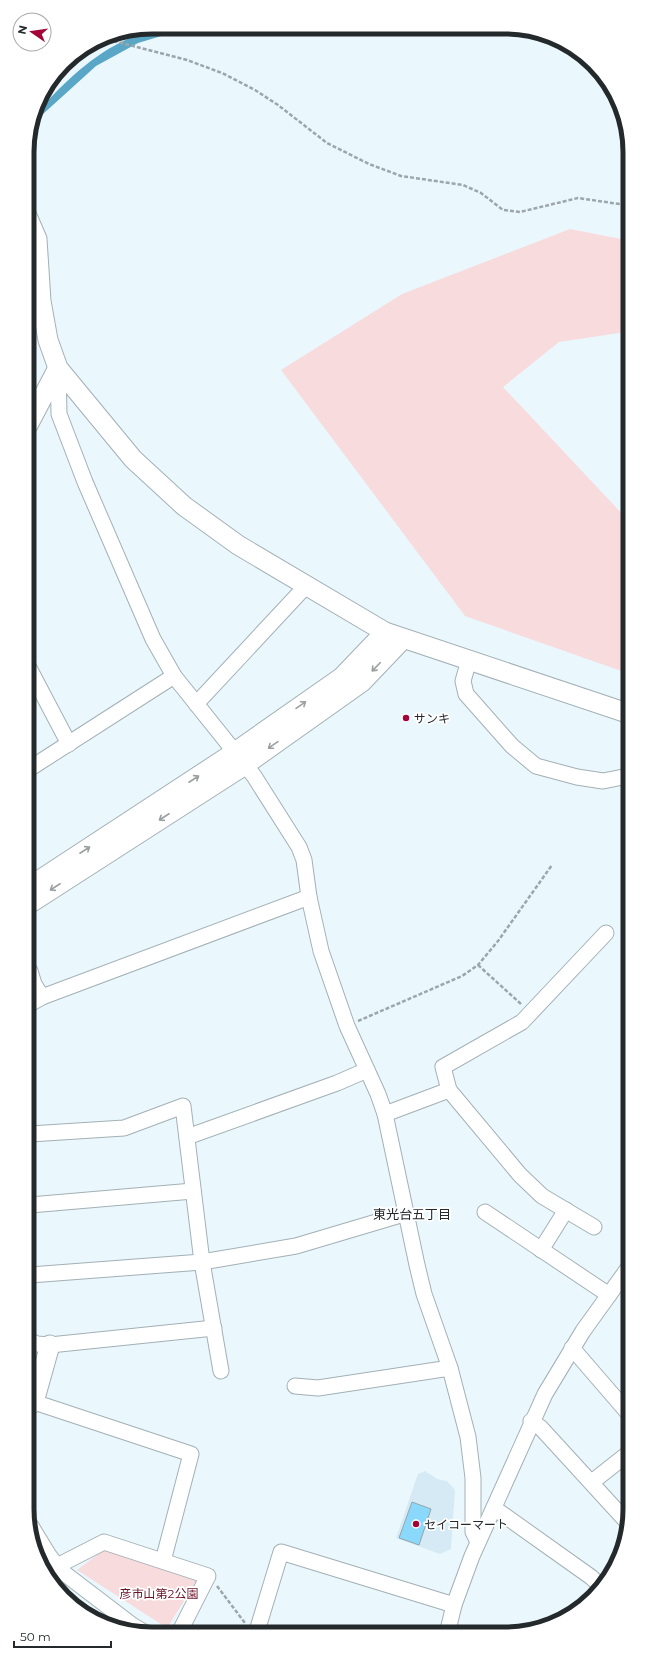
<svg xmlns="http://www.w3.org/2000/svg" width="657" height="1661" viewBox="0 0 657 1661" font-family="Montserrat,'Noto Sans JP',sans-serif">
<rect width="100%" height="100%" fill="#eaf8fe"/>
<polygon fill="#d5eaf4" points="425,1471 437,1479 447,1481 455,1490 451,1549 440,1554 396,1538 418,1474"/>
<g fill="#f8dbdd">
<polygon points="570,229 626,240 626,332 559,342 503,387 627,519 627,673 465,616 281,370 402,294"/>
<polygon points="105,1549 198,1579 167,1628 77,1570"/>
</g>
<path fill="#59a6c7" d="M160 27H180L168 34 138 43 96 66 32 124C37 108 44 105 55 93 88 60 115 40 160 27Z"/>
<polygon fill="#8ad8fb" stroke="#96a3a9" points="412,1502 431,1509 419,1545 399,1538"/>
<g fill="none" stroke-linecap="round" stroke-linejoin="round">
<defs>
<g id="minor">
<polyline points="58,368 59,414 85,482 153,639 174,676 254,776 299,847 304,860 309,897 321,951 347,1026 378,1094 385,1114 417,1265 424,1294 450,1368 468,1437 473,1478 473,1532 478,1542"/>
<polyline points="469,660 463,681 466,694 512,746 536,766 577,777 603,781 628,776"/>
<polyline points="29,668 69,744"/>
<polyline points="196,704 306,586"/>
<polyline points="29,769 174,676"/>
<polyline points="30,971 34,984 42,997"/>
<polyline points="30,1004 42,997 309,897"/>
<polyline points="385,1114 449,1090"/>
<polyline points="30,1134 124,1128 183,1106 202,1262 221,1371"/>
<polyline points="187,1137 337,1083 367,1070"/>
<polyline points="30,1205 193,1191"/>
<polyline points="485,1212 609,1295"/>
<polyline points="594,1227 542,1196 520,1175 449,1090 443,1067 522,1022 606,933"/>
<polyline points="541,1250 566,1210"/>
<polyline points="30,1275 202,1262 296,1246 407,1213"/>
<polyline points="31,1341 37,1344 50,1345 214,1328"/>
<polyline points="572,1348 629,1414"/>
<polyline points="295,1386 318,1388 450,1368"/>
<polyline points="34,1402 191,1454 163,1561"/>
<polyline points="531,1421 541,1428 628,1523"/>
<polyline points="592,1482 630,1452"/>
<polyline points="494,1508 591,1577 602,1587"/>
<polyline points="31,1526 48,1554 60,1570 132,1625 144,1632"/>
<polyline points="57,1566 104,1542 208,1576 180,1631"/>
<polyline points="448,1630 454,1605 472,1556 545,1394 583,1331 629,1267"/>
<polyline points="257,1631 281,1552 454,1605"/>
</g>
<g id="tertiary">
<polyline points="27,216 37,239 41,301 48,340 58,368 133,459 184,506 238,545 385,632 627,713"/>
<polyline points="28,425 58,368"/>
<polyline points="29,887 235,752 342,677 385,632"/>
<polyline points="29,904 245,765 362,682 403,639"/>
<polyline points="31,1404 34,1402 50,1345"/>
</g>
</defs>
<use href="#minor" stroke="#a3b0b6" stroke-width="17"/>
<use href="#tertiary" stroke="#a3b0b6" stroke-width="21"/>
<g stroke="#9ca6ab" stroke-width="2.5" stroke-dasharray="4 2" stroke-linecap="butt">
<polyline points="102,38 187,60 222,73 255,90 278,105 327,143 369,164 401,176 463,185 481,193 503,210 520,212 578,198 626,205"/>
<polyline points="478,965 521,1004"/>
<polyline points="358,1021 462,976 478,965 498,941 552,865"/>
<polyline points="217,1586 245,1623"/>
</g>
<use href="#minor" stroke="#fff" stroke-width="15"/>
<use href="#tertiary" stroke="#fff" stroke-width="19"/>
</g>
<defs><path id="oneway-shaft" d="M-6 0H5M1.5-3L5.5 0L1.5 3" fill="none" stroke-width="1.6" stroke-linecap="round" stroke-linejoin="round"/></defs>
<g stroke="#9c9fa0">
<use href="#oneway-shaft" transform="translate(376 667) rotate(134)"/>
<use href="#oneway-shaft" transform="translate(301 705) rotate(-35)"/>
<use href="#oneway-shaft" transform="translate(273 745) rotate(145)"/>
<use href="#oneway-shaft" transform="translate(194 779) rotate(-33)"/>
<use href="#oneway-shaft" transform="translate(164 817) rotate(147)"/>
<use href="#oneway-shaft" transform="translate(85 850) rotate(-33)"/>
<use href="#oneway-shaft" transform="translate(55 887) rotate(147)"/>
</g>
<g fill="#a30539" stroke="#fff" stroke-width="1.5">
<circle cx="406" cy="718" r="4"/>
<circle cx="416" cy="1524" r="4"/>
</g>
<g text-anchor="middle" dominant-baseline="central" stroke-width="3.5" stroke-linejoin="round" paint-order="stroke">
<g font-size="12" fill="#24292c" stroke="#fff" text-anchor="start">
<text x="414" y="718">サンキ</text>
<text x="424" y="1524">セイコーマート</text>
</g>
<g font-size="12" fill="#6a1227" stroke="#fff">
<text x="159" y="1593">彦市山第2公園</text>
</g>
<g font-size="13" fill="#24292c" stroke="#fff">
<text x="412" y="1214">東光台五丁目</text>
</g>
</g>
<path d="M0 0H657V1661H0ZM152 34H505A118 118 0 0 1 623 152V1509A118 118 0 0 1 505 1627H152A118 118 0 0 1 34 1509V152A118 118 0 0 1 152 34Z" fill="#fff" fill-rule="evenodd"/>
<path fill="none" stroke="#24292c" stroke-width="5" d="M152 34H505A118 118 0 0 1 623 152V1509A118 118 0 0 1 505 1627H152A118 118 0 0 1 34 1509V152A118 118 0 0 1 152 34Z"/>
<g transform="translate(32 32) rotate(283)"><circle r="19" fill="#ffffff" stroke="#a7a9ab"/>
<path d="M0-3L7 15L0 10L-7 15Z" fill="#a30539"/>
<text y="-6" font-size="11" font-weight="bold" text-anchor="middle" fill="#24292c">N</text>
</g>
<path d="M14 1641v6h97v-6" fill="none" stroke="#24292c" stroke-width="2"/>
<text x="20" y="1641" font-size="12" fill="#24292c" stroke="#ffffff" stroke-width="3" paint-order="stroke">50 m</text>
</svg>
